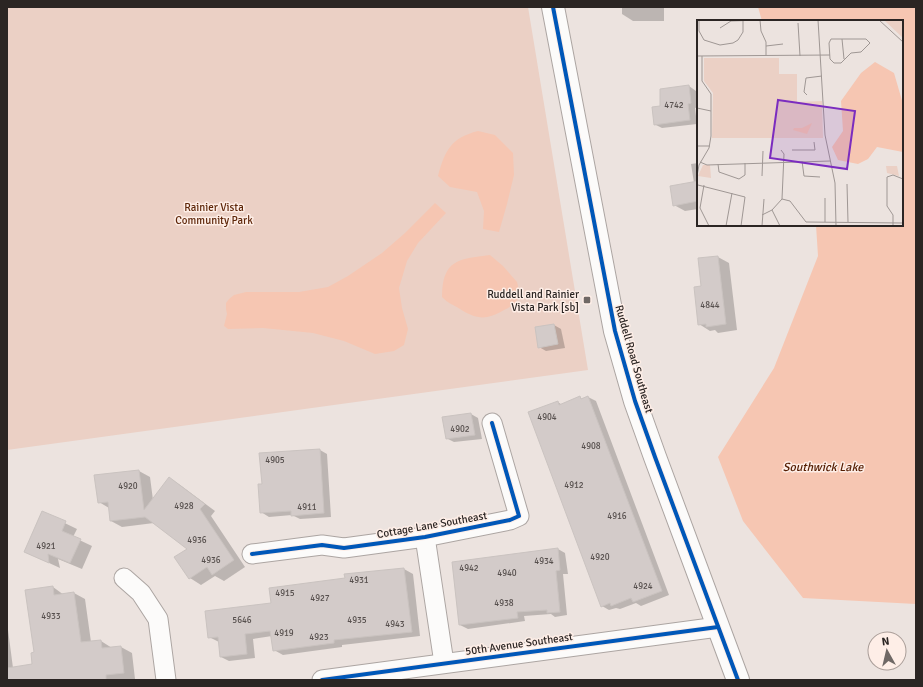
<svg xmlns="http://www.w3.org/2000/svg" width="923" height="687" viewBox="0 0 923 687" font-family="Signika,sans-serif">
<rect width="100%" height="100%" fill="#ece3df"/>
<polygon fill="#ebd0c5" points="7,7 528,7 588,370 7,450"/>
<g fill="#f6c6b2">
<polygon points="758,7 916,7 916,604 803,598 743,521 718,457 774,368 818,256 816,225 902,225 902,21 762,21"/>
<path d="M478 131 495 135 513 153 514 175 507 204 499 232 483 229 484 211 477 192 450 187 438 176C445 150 451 138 478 131Z"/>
<polygon points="435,203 446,213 418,243 407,261 399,288 402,308 408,329 404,345 394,351 375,354 344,341 313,333 263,328 228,329 224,326 227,314 226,309 226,303 229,299 234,295 246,292 299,292 328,287 348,276 382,253 405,233"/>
<path d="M490 255 503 266 517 282 520 295C516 303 512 306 504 310 487 320 477 320 460 309 452 304 449 304 442 297 442 260 458 259 490 255Z"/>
</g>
<g fill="#0003">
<polygon points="622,7 664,7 664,21 633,21 622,14"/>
<polygon points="689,86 696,91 698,107 695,108 697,124 662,128 654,124"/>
<polygon points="698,163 698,209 685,211 674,205 694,183 691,164"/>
<polygon points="718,257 729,263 737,330 718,333 715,330 710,331 699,324 703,287"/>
<polygon points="554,325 561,329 565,348 546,351 539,347"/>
<polygon points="588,397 596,401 669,595 641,606 636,603 620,609 616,608 609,610 602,606 558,402 562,405 580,398 582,399"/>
<polygon points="471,414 478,418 482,439 454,442 446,438"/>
<polygon points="320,450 327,454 331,517 300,519 292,515 269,517 261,512 263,485"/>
<polygon points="139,471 150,477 153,500 169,478 180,485 215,511 211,516 245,567 224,581 215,576 201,585 190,578 176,557 188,549 154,523 122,527 111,521 109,508 99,502"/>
<polygon points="42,512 77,529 73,537 92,546 82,569 58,559 60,568 25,552"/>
<polygon points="558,549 565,553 568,574 563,574 567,615 555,617 551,614 524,616 525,621 468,629 460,625"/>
<polygon points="404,569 413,574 420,636 342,645 342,647 283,655 274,650 272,636 253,639 255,658 229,661 221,657 219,642 209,637 272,604 346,579 345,575"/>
<polygon points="53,587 64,595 74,593 85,599 91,642 101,641 112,648 121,647 132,653 135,679 124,680 7,680 7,622 13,668 34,664"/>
</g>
<g fill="#d3cbc9" stroke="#cac3c0">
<polygon points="689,85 691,103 688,104 690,120 654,125 652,107 660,106 660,89"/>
<polygon points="698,181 698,201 673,206 670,186"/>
<polygon points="718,256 726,324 706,327 706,324 698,325 694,287 701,286 698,258"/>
<polygon points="554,324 558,344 538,348 535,327"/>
<polygon points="580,396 581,399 588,396 662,591 633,602 631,598 611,606 610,603 601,607 528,412 558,401 559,405"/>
<polygon points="471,413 475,435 446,439 442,417"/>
<polygon points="320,449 324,513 291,516 291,511 260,513 258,484 262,484 259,453"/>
<polygon points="139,470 144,510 169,477 205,504 200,509 234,560 212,575 207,567 189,579 174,557 187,549 145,517 110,521 108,502 98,503 94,475"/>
<polygon points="42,511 66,521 62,531 81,539 70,563 48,554 49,563 24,552"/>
<polygon points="558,548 560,570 556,571 560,612 547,613 547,610 517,612 518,618 459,625 452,562"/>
<polygon points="404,568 412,632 334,640 334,643 273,651 270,631 245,634 247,654 220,657 218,637 208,638 205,611 271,603 269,588 345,578 344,574"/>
<polygon points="53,586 54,595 74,592 81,642 101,640 102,648 121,646 124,673 106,675 106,680 7,680 7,668 32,664 31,653 34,652 25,590"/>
</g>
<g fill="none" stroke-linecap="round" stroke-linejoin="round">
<defs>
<g id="street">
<polyline points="425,537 444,663"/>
<polyline points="252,554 322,545 344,548 425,537 510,520 519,516 492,423"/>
<polyline points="124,578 141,593 158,619 166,680"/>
<polyline points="322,680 718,627"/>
</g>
<polyline id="secondary" points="553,7 615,331 635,401 655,457 738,680"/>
</defs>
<use href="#street" stroke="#aca5a2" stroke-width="21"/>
<use href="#secondary" stroke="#aca5a2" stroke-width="24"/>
<use href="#street" stroke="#fcfbfa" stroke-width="19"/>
<use href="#secondary" stroke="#fcfbfa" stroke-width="22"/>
<defs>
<g id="cycleway">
<polyline points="553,7 615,331 635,401 655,457 738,680"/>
<polyline points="252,554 322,545 344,548 425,537 510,520 519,516 492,423"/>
<polyline points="322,680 718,627"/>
</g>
</defs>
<use href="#cycleway" stroke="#feeee7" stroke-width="6"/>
<use href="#cycleway" stroke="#0057b8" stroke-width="4"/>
</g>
<rect fill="#6f6865" stroke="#feeee7" stroke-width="1.5" x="583" y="296" width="8" height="8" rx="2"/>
<g text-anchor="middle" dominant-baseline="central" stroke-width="3" stroke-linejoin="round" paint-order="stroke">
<g font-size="9" fill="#57504e">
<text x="674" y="105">4742</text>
<text x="710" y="305">4844</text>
<text x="547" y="417">4904</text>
<text x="460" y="429">4902</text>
<text x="591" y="446">4908</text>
<text x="275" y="460">4905</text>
<text x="574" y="485">4912</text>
<text x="128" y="486">4920</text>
<text x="184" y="506">4928</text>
<text x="307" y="507">4911</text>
<text x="617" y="516">4916</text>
<text x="197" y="540">4936</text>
<text x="46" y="546">4921</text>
<text x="600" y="557">4920</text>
<text x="211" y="560">4936</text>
<text x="544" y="561">4934</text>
<text x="469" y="568">4942</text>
<text x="507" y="573">4940</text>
<text x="359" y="580">4931</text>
<text x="643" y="586">4924</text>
<text x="285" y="593">4915</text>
<text x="320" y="598">4927</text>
<text x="504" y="603">4938</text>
<text x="51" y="616">4933</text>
<text x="242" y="620">5646</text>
<text x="357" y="620">4935</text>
<text x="395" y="624">4943</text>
<text x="284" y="633">4919</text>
<text x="319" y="637">4923</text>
</g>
<g font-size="11" fill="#5e2609" stroke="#feeee7">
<text x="214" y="207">Rainier Vista<tspan x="214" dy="13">Community Park</tspan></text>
</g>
<g font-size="11" fill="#2b2523" stroke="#feeee7" text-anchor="end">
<text x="579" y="294">Ruddell and Rainier<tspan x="579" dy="13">Vista Park [sb]</tspan></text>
</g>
<g font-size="11" fill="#2b2523" stroke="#feeee7">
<text transform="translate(634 359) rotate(74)">Ruddell Road Southeast</text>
<text transform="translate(432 525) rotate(-10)">Cottage Lane Southeast</text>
<text transform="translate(519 644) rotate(-8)">50th Avenue Southeast</text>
</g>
<g font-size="12" font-style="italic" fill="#541c00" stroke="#feeee7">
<text x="823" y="467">Southwick Lake</text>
</g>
</g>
<g transform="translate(697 20)">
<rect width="206" height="206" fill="#ece3df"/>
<path d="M187 0H206V18L188 1ZM7 38H82V54H100V82L125 81 126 118H15L16 73 7 61ZM6 145H13L14 158 1 156ZM189 146H200L202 156 190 153Z" fill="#ebd0c5"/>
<path d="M178 42 197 53 206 84V132L180 127 171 139 161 144 141 140 135 127 146 111 144 81 164 53ZM115 103 110 114 96 110 97 108H105Z" fill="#f6c6b2"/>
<path fill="none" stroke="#9f9794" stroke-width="1" d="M2 0V11L7 20 23 25 36 23 41 20 46 12V0M63 0 64 11 69 22V36M121 0 128 115 138 163 139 206M182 0 206 22M101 3 103 36M23 8 34 1 63 0M134 19H169L173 23 164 32 154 33 144 43H137L133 39 132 23ZM145 19 147 39M69 26 86 24M0 36 133 35M110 75 107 72 109 58 125 56M0 88 14 91M0 126H13M95 130H118L117 122M105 141 107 156 123 157M3 142 10 145 133 141M21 144 22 152 42 159 48 155V143M0 156 2 145 12 128 14 116V74L5 61V36M65 156 66 131M150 164 151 202M1 165 48 177 44 206M7 165 3 188 12 206M85 179 93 181 109 202 206 203M75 190 83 206M65 195 75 190 85 179 87 134 84 130M128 202V178M29 206 35 173M65 206 67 179M196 206V195L190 186V157L196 155 206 159"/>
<path fill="#7b2cbf" fill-opacity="0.15" stroke="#7b2cbf" stroke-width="2" d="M81 80 158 91 150 149 73 138Z"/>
<rect width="206" height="206" fill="none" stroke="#2b2523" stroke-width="2"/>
</g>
<rect width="923" height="687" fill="none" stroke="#2b2523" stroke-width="16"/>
<g transform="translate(887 651) rotate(352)"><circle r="19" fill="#feeee7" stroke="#aa9e99"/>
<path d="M0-3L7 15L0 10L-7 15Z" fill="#6f6865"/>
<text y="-6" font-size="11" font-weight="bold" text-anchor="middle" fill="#2b2523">N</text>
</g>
</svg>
